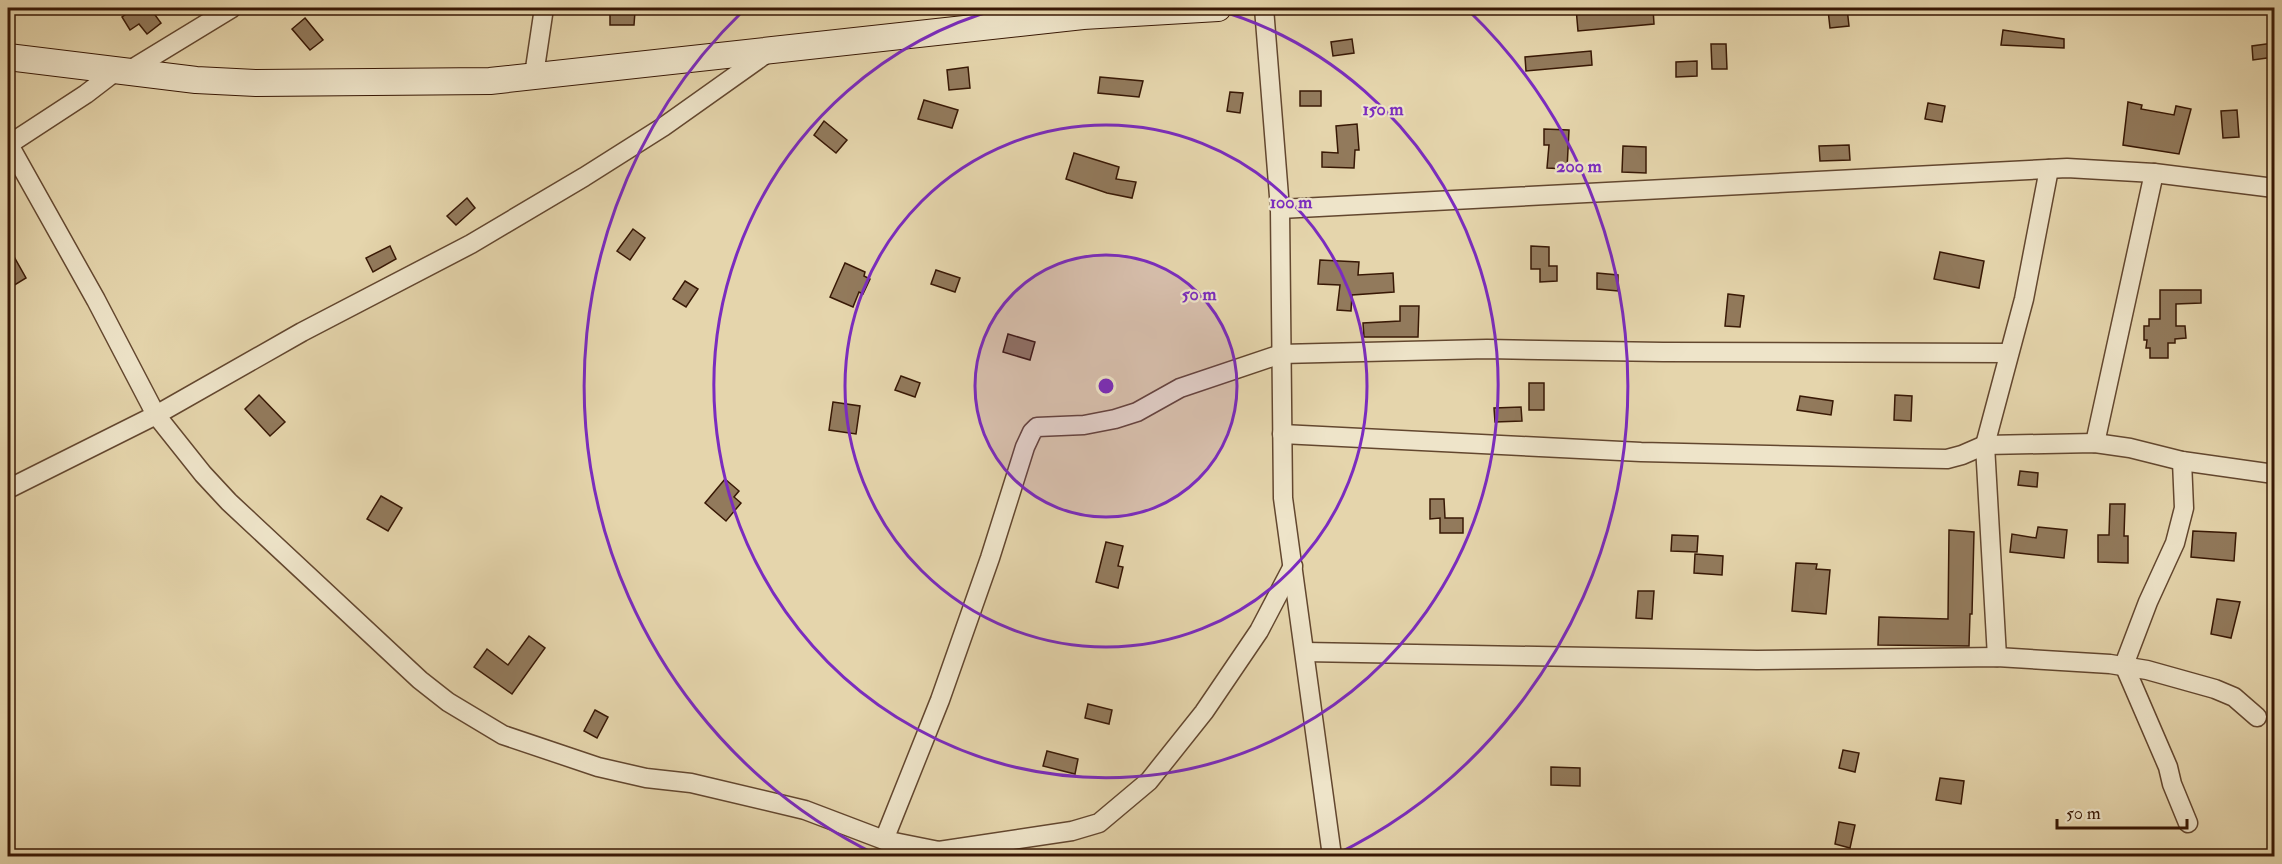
<svg xmlns="http://www.w3.org/2000/svg" width="2282" height="864" viewBox="0 0 2282 864" font-family="'IM FELL Double Pica',serif">
<rect width="100%" height="100%" fill="#e5d5ac"/>
<filter id="stains"><feTurbulence type="fractalNoise" baseFrequency=".00333" numOctaves="4"/><feColorMatrix values="0 0 0 0 .2 0 0 0 0 .09 0 0 0 0 .02 0 0 0 .5 -.17"/></filter>
<radialGradient id="worn" r=".72"><stop offset=".6" stop-color="#630" stop-opacity="0"/><stop offset="1" stop-color="#630" stop-opacity=".3"/></radialGradient>
<g fill="#927a5c" stroke="#381805" stroke-width="1.5">
<polygon points="125,8 150,8 161,23 147,34 139,24 130,30 122,17 129,12"/>
<polygon points="1576,8 1653,8 1654,24 1578,31"/>
<polygon points="1847,8 1849,26 1830,28 1828,10"/>
<polygon points="610,10 635,11 634,25 610,25"/>
<polygon points="305,18 323,40 310,50 292,29"/>
<polygon points="2003,30 2064,39 2064,48 2001,45"/>
<polygon points="1352,39 1354,53 1333,56 1331,42"/>
<polygon points="2273,43 2274,57 2253,60 2252,46"/>
<polygon points="1711,44 1726,44 1727,69 1712,69"/>
<polygon points="1591,51 1592,65 1526,71 1525,57"/>
<polygon points="1697,61 1697,76 1676,77 1676,62"/>
<polygon points="968,67 970,88 949,90 947,70"/>
<polygon points="1100,77 1143,81 1139,97 1098,93"/>
<rect x="1300" y="91" width="21" height="15"/>
<polygon points="1230,92 1243,93 1240,113 1227,111"/>
<polygon points="924,100 958,110 952,128 918,119"/>
<polygon points="2128,102 2142,105 2141,109 2174,115 2176,106 2191,109 2179,154 2123,145"/>
<polygon points="1928,103 1945,106 1942,122 1925,119"/>
<polygon points="2237,110 2239,137 2223,138 2221,111"/>
<polygon points="824,121 847,140 836,153 814,135"/>
<polygon points="1357,124 1359,150 1355,150 1354,168 1322,167 1322,152 1338,153 1336,126"/>
<polygon points="1544,129 1569,130 1567,169 1547,168 1549,145 1544,145"/>
<polygon points="1849,145 1850,160 1820,161 1819,146"/>
<polygon points="1623,146 1646,147 1646,173 1622,172"/>
<polygon points="1074,153 1119,167 1116,179 1136,182 1132,198 1107,193 1066,179"/>
<polygon points="467,198 475,208 456,225 447,216"/>
<polygon points="633,229 645,238 630,260 617,251"/>
<polygon points="8,246 26,278 13,286 8,275"/>
<polygon points="390,246 396,259 373,272 366,258"/>
<polygon points="1531,246 1549,247 1549,266 1557,266 1557,281 1540,282 1540,269 1531,269"/>
<polygon points="1940,252 1984,261 1979,288 1934,279"/>
<polygon points="1320,260 1359,262 1358,275 1393,273 1394,292 1352,295 1351,311 1337,310 1340,285 1318,284"/>
<polygon points="845,263 865,272 864,276 870,279 863,294 859,292 853,307 830,297"/>
<polygon points="936,270 960,278 955,292 931,284"/>
<polygon points="1597,273 1618,275 1618,291 1597,289"/>
<polygon points="685,281 698,289 686,307 673,299"/>
<polygon points="2160,290 2201,290 2201,303 2176,304 2176,326 2185,326 2186,338 2175,339 2175,343 2168,343 2168,358 2150,358 2150,348 2146,348 2147,340 2144,340 2144,326 2149,326 2149,319 2160,319"/>
<polygon points="1728,294 1744,296 1740,327 1725,326"/>
<polygon points="1400,306 1419,306 1418,337 1364,337 1363,323 1400,321"/>
<polygon points="1008,334 1035,342 1030,360 1003,352"/>
<polygon points="901,376 920,383 915,397 895,390"/>
<rect x="1529" y="383" width="15" height="27"/>
<polygon points="259,395 285,422 270,436 245,409"/>
<polygon points="1895,395 1912,396 1911,421 1894,420"/>
<polygon points="1800,396 1833,401 1831,415 1797,410"/>
<polygon points="833,402 860,406 856,434 829,430"/>
<polygon points="1521,407 1522,421 1495,422 1494,408"/>
<polygon points="2020,471 2038,473 2037,487 2018,485"/>
<polygon points="725,479 739,491 734,497 741,503 726,521 705,503"/>
<polygon points="381,496 402,508 388,531 367,519"/>
<polygon points="1430,499 1444,499 1445,518 1463,518 1463,533 1440,533 1440,518 1430,519"/>
<polygon points="2110,504 2125,504 2124,536 2128,536 2128,563 2098,562 2098,535 2109,535"/>
<polygon points="2038,527 2067,530 2064,558 2010,552 2012,534 2036,538"/>
<polygon points="1949,530 1974,532 1972,614 1970,614 1969,646 1878,645 1879,617 1948,619"/>
<polygon points="2193,531 2236,533 2234,561 2191,557"/>
<polygon points="1672,535 1698,536 1697,552 1671,551"/>
<polygon points="1106,542 1123,546 1118,566 1123,567 1118,588 1096,582"/>
<polygon points="1695,554 1723,556 1722,575 1694,573"/>
<polygon points="1796,563 1817,564 1816,569 1830,570 1826,614 1792,611"/>
<polygon points="1638,591 1654,591 1652,619 1636,618"/>
<polygon points="2217,599 2240,602 2231,638 2211,634"/>
<polygon points="529,636 545,648 512,694 474,667 487,649 508,665"/>
<polygon points="1088,704 1112,710 1109,724 1085,718"/>
<polygon points="595,710 608,717 597,738 584,731"/>
<polygon points="1843,750 1859,753 1855,772 1839,768"/>
<polygon points="1047,751 1078,759 1075,774 1043,766"/>
<polygon points="1551,767 1580,768 1580,786 1551,785"/>
<polygon points="1940,778 1964,781 1961,804 1936,800"/>
<polygon points="1839,822 1855,825 1850,848 1835,844"/>
</g>
<g fill="none" stroke-linecap="round" stroke-linejoin="round">
<defs>
<g id="street">
<polyline points="1264,8 1280,209 1283,498 1332,856"/>
<polyline points="127,72 232,8"/>
<polyline points="534,75 544,8"/>
<polyline points="8,143 96,300 156,415 203,474 229,502 420,680 448,702 503,735 598,767 646,778 691,783 805,810 884,840 939,851 1072,831 1099,823 1149,781 1204,712 1259,631 1293,566"/>
<polyline points="8,145 86,94 116,71"/>
<polyline points="1280,209 2067,168 2154,173 2274,188"/>
<polyline points="1282,434 1641,452 1896,458 1947,459 1962,455 1985,445 2095,443 2130,448 2182,461 2274,474"/>
<polyline points="2095,443 2154,173"/>
<polyline points="2182,461 2184,508 2175,543 2148,602 2124,665 2168,767 2172,784 2188,823"/>
<polyline points="8,489 156,415 302,332 471,244 584,177 663,127 770,51"/>
<polyline points="1305,652 1757,660 1997,657 2110,664 2147,670 2215,689 2234,697 2257,717"/>
<polyline points="1997,657 1985,445 2024,299 2049,169"/>
<polyline points="884,840 940,700 990,558 1025,447 1032,432 1037,427 1084,425 1115,419 1137,412 1180,388 1281,354 1487,349 1663,352 2009,353"/>
</g>
<polyline id="secondary" points="8,57 196,80 256,83 490,81 1083,16 1218,8"/>
</defs>
<use href="#street" stroke="#63472f" stroke-width="21"/>
<use href="#secondary" stroke="#381805" stroke-width="28"/>
<use href="#street" stroke="#eee4c9" stroke-width="18"/>
<use href="#secondary" stroke="#eee4c9" stroke-width="26"/>
</g>
<circle cx="1106" cy="386" r="131" fill="#7b2cbf" fill-opacity=".12"/>
<g fill="none" stroke="#7b2cbf" stroke-width="3">
<circle cx="1106" cy="386" r="131"/>
<circle cx="1106" cy="386" r="261"/>
<path d="M1211 8A392 392 0 1 1 1001 8"/>
<path d="M877 855A522 522 0 0 1 743 11M1469 11A522 522 0 0 1 1335 855"/>
</g>
<circle cx="1106" cy="386" r="9" fill="#7b2cbf" stroke="#eee4c9" stroke-width="3"/>
<g font-size="18" text-anchor="middle" font-weight="bold" fill="#7b2cbf" stroke="#eee4c9" stroke-width="4.5" stroke-linejoin="round" paint-order="stroke">
<text x="1383" y="115">150 m</text>
<text x="1579" y="172">200 m</text>
<text x="1291" y="208">100 m</text>
<text x="1199" y="300">50 m</text>
</g>
<rect width="2282" height="864" fill="none" stroke="#e5d5ac" stroke-width="30"/>
<rect x="9" y="9" width="2264" height="846" fill="none" stroke="#381805" stroke-width="3"/>
<rect x="15" y="15" width="2252" height="834" fill="none" stroke="#381805" stroke-width="1.5"/>
<path d="M2057 819v9h130v-9" fill="none" stroke="#381805" stroke-width="3"/>
<text x="2066" y="819" font-size="18" fill="#381805" stroke="#eee4c9" stroke-width="4.5" paint-order="stroke">50 m</text>
<rect width="100%" height="100%" filter="url(#stains)"/>
<rect width="100%" height="100%" fill="url(#worn)"/>
</svg>
